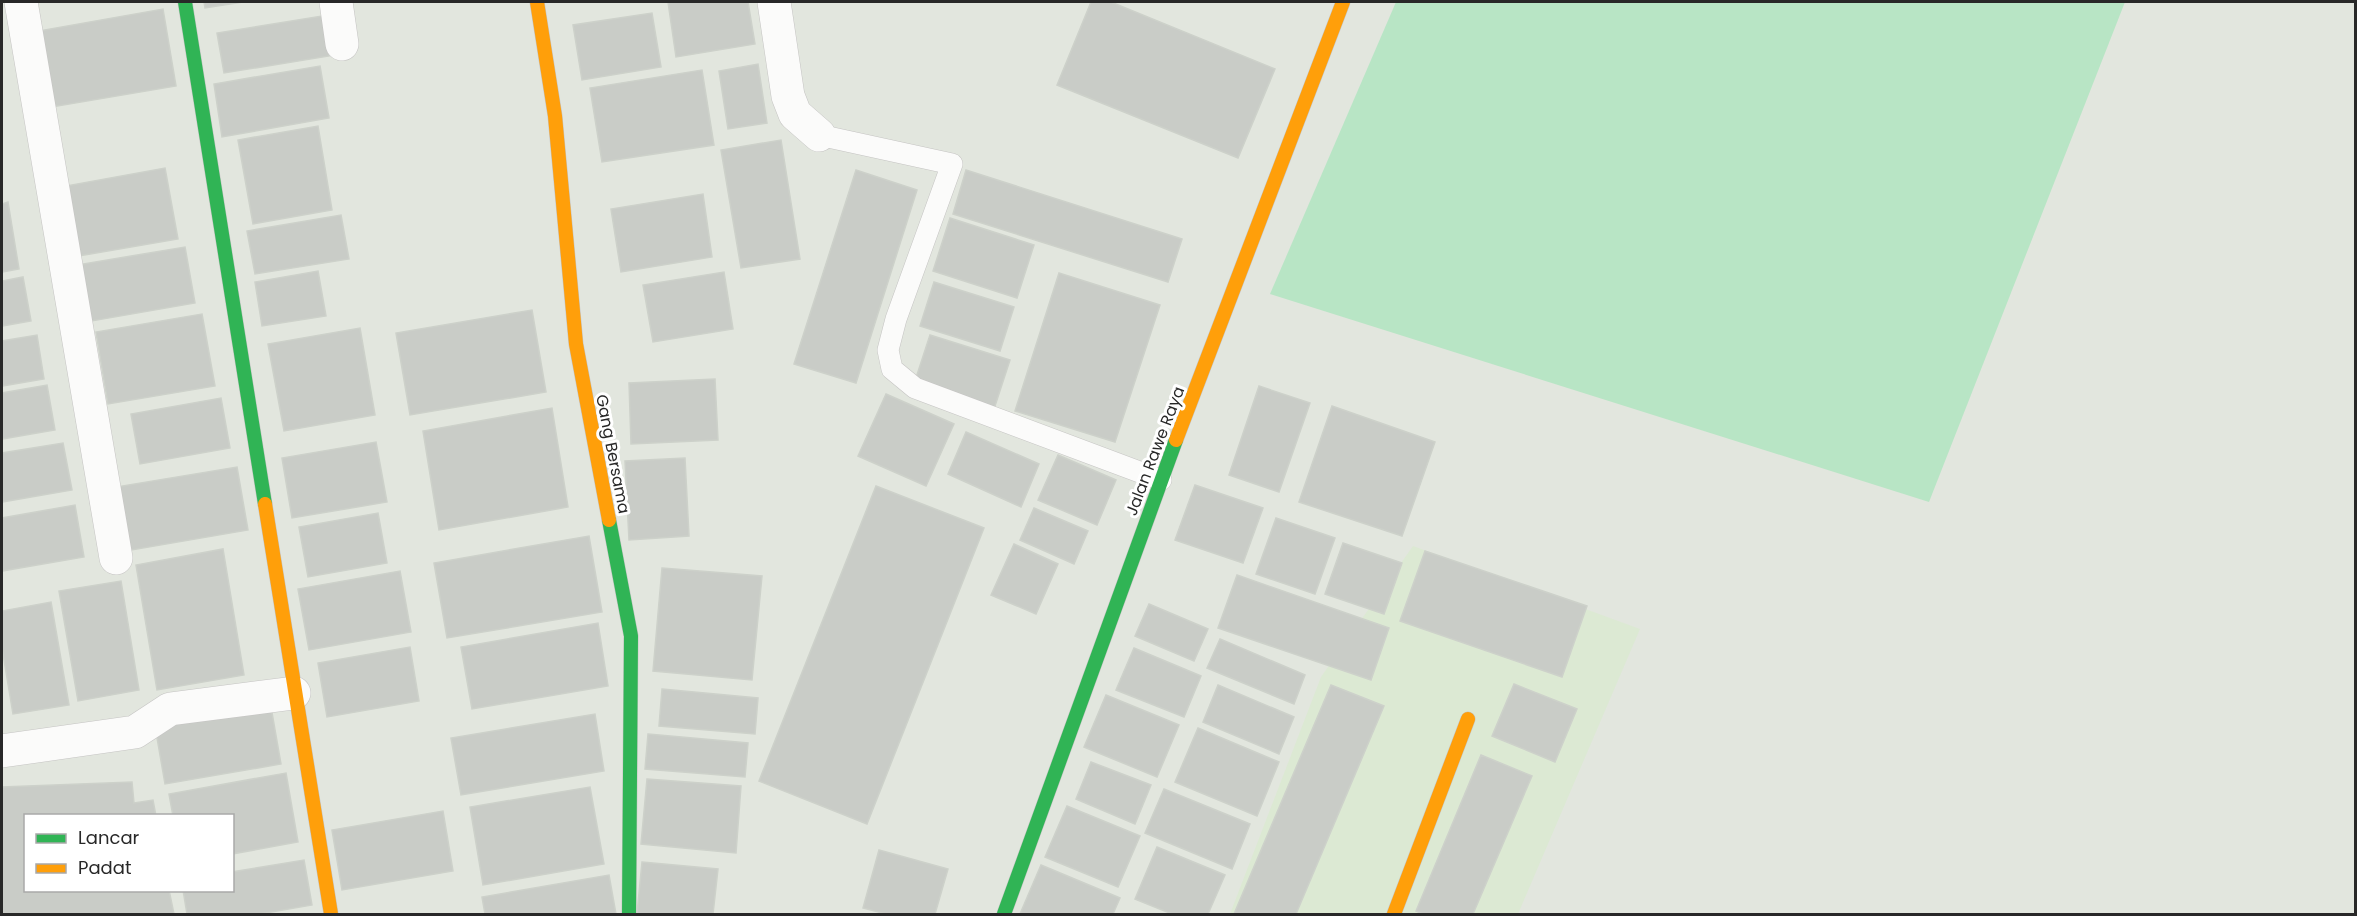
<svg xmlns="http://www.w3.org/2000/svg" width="2357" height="916" viewBox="0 0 2357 916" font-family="Poppins,sans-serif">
<rect width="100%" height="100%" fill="#e2e6de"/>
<polygon fill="#dce9d3" points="1413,546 1640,629 1518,914 1230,914 1321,677"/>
<polygon fill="#b8e5c5" points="1396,2 2125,2 1929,502 1270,294"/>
<g fill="#c9ccc7" stroke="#cdd1ca" stroke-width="1.5">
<polygon points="204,2 243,2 205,8"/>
<polygon points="668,2 748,2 755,44 676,57"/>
<polygon points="1091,2 1111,2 1275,69 1238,158 1057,85"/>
<polygon points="163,9 176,86 46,108 33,32"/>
<polygon points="652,13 661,67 582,80 573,25"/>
<polygon points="322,16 329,56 224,73 217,33"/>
<polygon points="758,64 767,123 728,129 719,71"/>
<polygon points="320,66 329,118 222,137 214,84"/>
<polygon points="702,70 714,145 602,162 590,88"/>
<polygon points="318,126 332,210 253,224 238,140"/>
<polygon points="781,140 800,259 741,268 721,150"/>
<polygon points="165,168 178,239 67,258 55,188"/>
<polygon points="856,170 917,190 856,383 794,364"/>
<polygon points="966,170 1182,239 1168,282 953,214"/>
<polygon points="703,194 712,257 621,272 611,209"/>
<polygon points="8,202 19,269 2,272 2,204"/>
<polygon points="341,215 349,259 255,274 247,231"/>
<polygon points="950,218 1034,245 1017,298 933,271"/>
<polygon points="185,247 195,303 80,323 71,266"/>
<polygon points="318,271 326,316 262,326 255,282"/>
<polygon points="724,272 733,329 653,342 643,285"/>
<polygon points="1059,273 1160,305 1115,442 1015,411"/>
<polygon points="23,277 31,321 2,326 2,281"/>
<polygon points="934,282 1014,307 1000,351 920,326"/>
<polygon points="532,310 546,392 410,415 396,333"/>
<polygon points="202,314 215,386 108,404 96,332"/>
<polygon points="360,328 375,415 284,431 268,344"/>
<polygon points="37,335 44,379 2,386 2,341"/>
<polygon points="930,335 1010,360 994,409 914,384"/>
<polygon points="715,379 718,440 631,444 629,383"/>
<polygon points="47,385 55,430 2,439 2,393"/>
<polygon points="1259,386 1310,403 1279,492 1229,475"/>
<polygon points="886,394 954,424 926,486 858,456"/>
<polygon points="221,398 230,448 140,464 131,414"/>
<polygon points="1332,406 1435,442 1402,536 1299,502"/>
<polygon points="552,408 568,507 439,530 423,431"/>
<polygon points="966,432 1039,464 1021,507 948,474"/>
<polygon points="376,442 387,502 292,518 282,458"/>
<polygon points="63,443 72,490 2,502 2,453"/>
<polygon points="1058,455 1116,480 1097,525 1038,500"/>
<polygon points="685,458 689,536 629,540 625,461"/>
<polygon points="237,467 248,530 120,552 110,488"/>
<polygon points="1195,485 1263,508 1243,563 1175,540"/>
<polygon points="876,486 984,528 867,824 759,781"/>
<polygon points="75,505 84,557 2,571 2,518"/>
<polygon points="1034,508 1088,531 1074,564 1020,540"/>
<polygon points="378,513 387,563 308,577 299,527"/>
<polygon points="1276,518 1335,538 1315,594 1256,574"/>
<polygon points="589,536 602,612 447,638 434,563"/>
<polygon points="1343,543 1402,563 1384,614 1325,594"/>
<polygon points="1014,544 1058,564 1036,614 991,595"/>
<polygon points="223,549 244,675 157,690 136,565"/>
<polygon points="1425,551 1587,606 1562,677 1400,621"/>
<polygon points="662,568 762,576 752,680 653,671"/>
<polygon points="400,571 411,632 309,650 298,589"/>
<polygon points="1237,575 1389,628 1371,680 1218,628"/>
<polygon points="121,581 139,690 78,701 59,591"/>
<polygon points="51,602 69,705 13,714 2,648 2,611"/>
<polygon points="1149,604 1208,629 1194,661 1135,636"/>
<polygon points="598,623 608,686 472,709 461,647"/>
<polygon points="1220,639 1305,675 1294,704 1207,668"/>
<polygon points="410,647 419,701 327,717 318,663"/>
<polygon points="1134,648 1201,676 1184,717 1116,690"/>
<polygon points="1514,684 1577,709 1555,762 1492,736"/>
<polygon points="1218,685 1294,717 1279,754 1203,722"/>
<polygon points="1331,685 1384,706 1296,914 1234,914"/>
<polygon points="662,689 758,698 755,734 659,726"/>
<polygon points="1106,695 1179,725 1157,777 1084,747"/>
<polygon points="271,707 281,764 165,784 155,726"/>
<polygon points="595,714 604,771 461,795 451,738"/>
<polygon points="1198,728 1279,762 1257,816 1175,782"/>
<polygon points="648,734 748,743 745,777 645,769"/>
<polygon points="1481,755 1532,776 1473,914 1423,914 1416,911"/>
<polygon points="1091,762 1151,785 1135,824 1076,799"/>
<polygon points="286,773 298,842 232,854 232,816 173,816 169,794"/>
<polygon points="647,779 741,786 736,853 641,844"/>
<polygon points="132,782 134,803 153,800 156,816 26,816 26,890 169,890 174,914 2,914 2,787"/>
<polygon points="590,787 604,864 483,885 470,807"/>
<polygon points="1164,789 1250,824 1232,869 1145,833"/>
<polygon points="1067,806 1140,836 1118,887 1045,857"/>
<polygon points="443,811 453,871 342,890 332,830"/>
<polygon points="1157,847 1225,875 1208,914 1172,914 1135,899"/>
<polygon points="879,850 948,869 935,914 886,914 863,908"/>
<polygon points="304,860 312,905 260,914 187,914 183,890 232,890 232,872"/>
<polygon points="642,862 718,869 713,914 637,914"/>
<polygon points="1041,865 1120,898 1113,914 1020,914"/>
<polygon points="609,875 616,914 485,914 482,897"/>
</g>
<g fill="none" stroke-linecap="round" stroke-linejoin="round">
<defs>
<polyline id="lane" points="819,135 952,164 896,319 888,350 892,369 915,388 1161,480"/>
<g id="street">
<polyline points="21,2 116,558"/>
<polyline points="336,2 342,44"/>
<polyline points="774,2 788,96 795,114 819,135"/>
<polyline points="2,751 135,732 170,709 294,693"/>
</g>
<g id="fast">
<polyline points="185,2 265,504"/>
<polyline points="609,520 631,636 629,914"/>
<polyline points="1004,914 1176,440"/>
</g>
<g id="slow">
<polyline points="537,2 555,116 576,344 609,520"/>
<polyline points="1176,440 1343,2"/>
<polyline points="265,504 331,914"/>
<polyline points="1394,914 1468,719"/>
</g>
</defs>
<use href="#lane" stroke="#c5c4c3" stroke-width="22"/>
<use href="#street" stroke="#c5c4c3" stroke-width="34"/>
<use href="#fast" stroke="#c5c4c3" stroke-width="15"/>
<use href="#slow" stroke="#c5c4c3" stroke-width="15"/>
<use href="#lane" stroke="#fbfbfa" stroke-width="21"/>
<use href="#street" stroke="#fbfbfa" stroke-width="33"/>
<use href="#fast" stroke="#30b455" stroke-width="14"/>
<use href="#slow" stroke="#ff9f0a" stroke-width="14"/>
</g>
<g text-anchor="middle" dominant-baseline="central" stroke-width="6" stroke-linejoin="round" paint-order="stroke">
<g font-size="16" fill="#282828" stroke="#fff">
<text transform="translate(1155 451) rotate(-69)">Jalan Rawe Raya</text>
<text transform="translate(613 454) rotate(79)">Gang Bersama</text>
</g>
</g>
<rect width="2357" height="916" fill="none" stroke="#282828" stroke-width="6"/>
<rect x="24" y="814" width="210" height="78" fill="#ffffff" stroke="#a9a9a9" stroke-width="1.5"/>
<rect x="36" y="834" width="30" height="9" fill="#30b455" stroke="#a9a9a9" stroke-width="1.5"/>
<text x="78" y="844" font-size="18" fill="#282828">Lancar</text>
<rect x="36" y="864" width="30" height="9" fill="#ff9f0a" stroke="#a9a9a9" stroke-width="1.5"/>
<text x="78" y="874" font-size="18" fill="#282828">Padat</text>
</svg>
